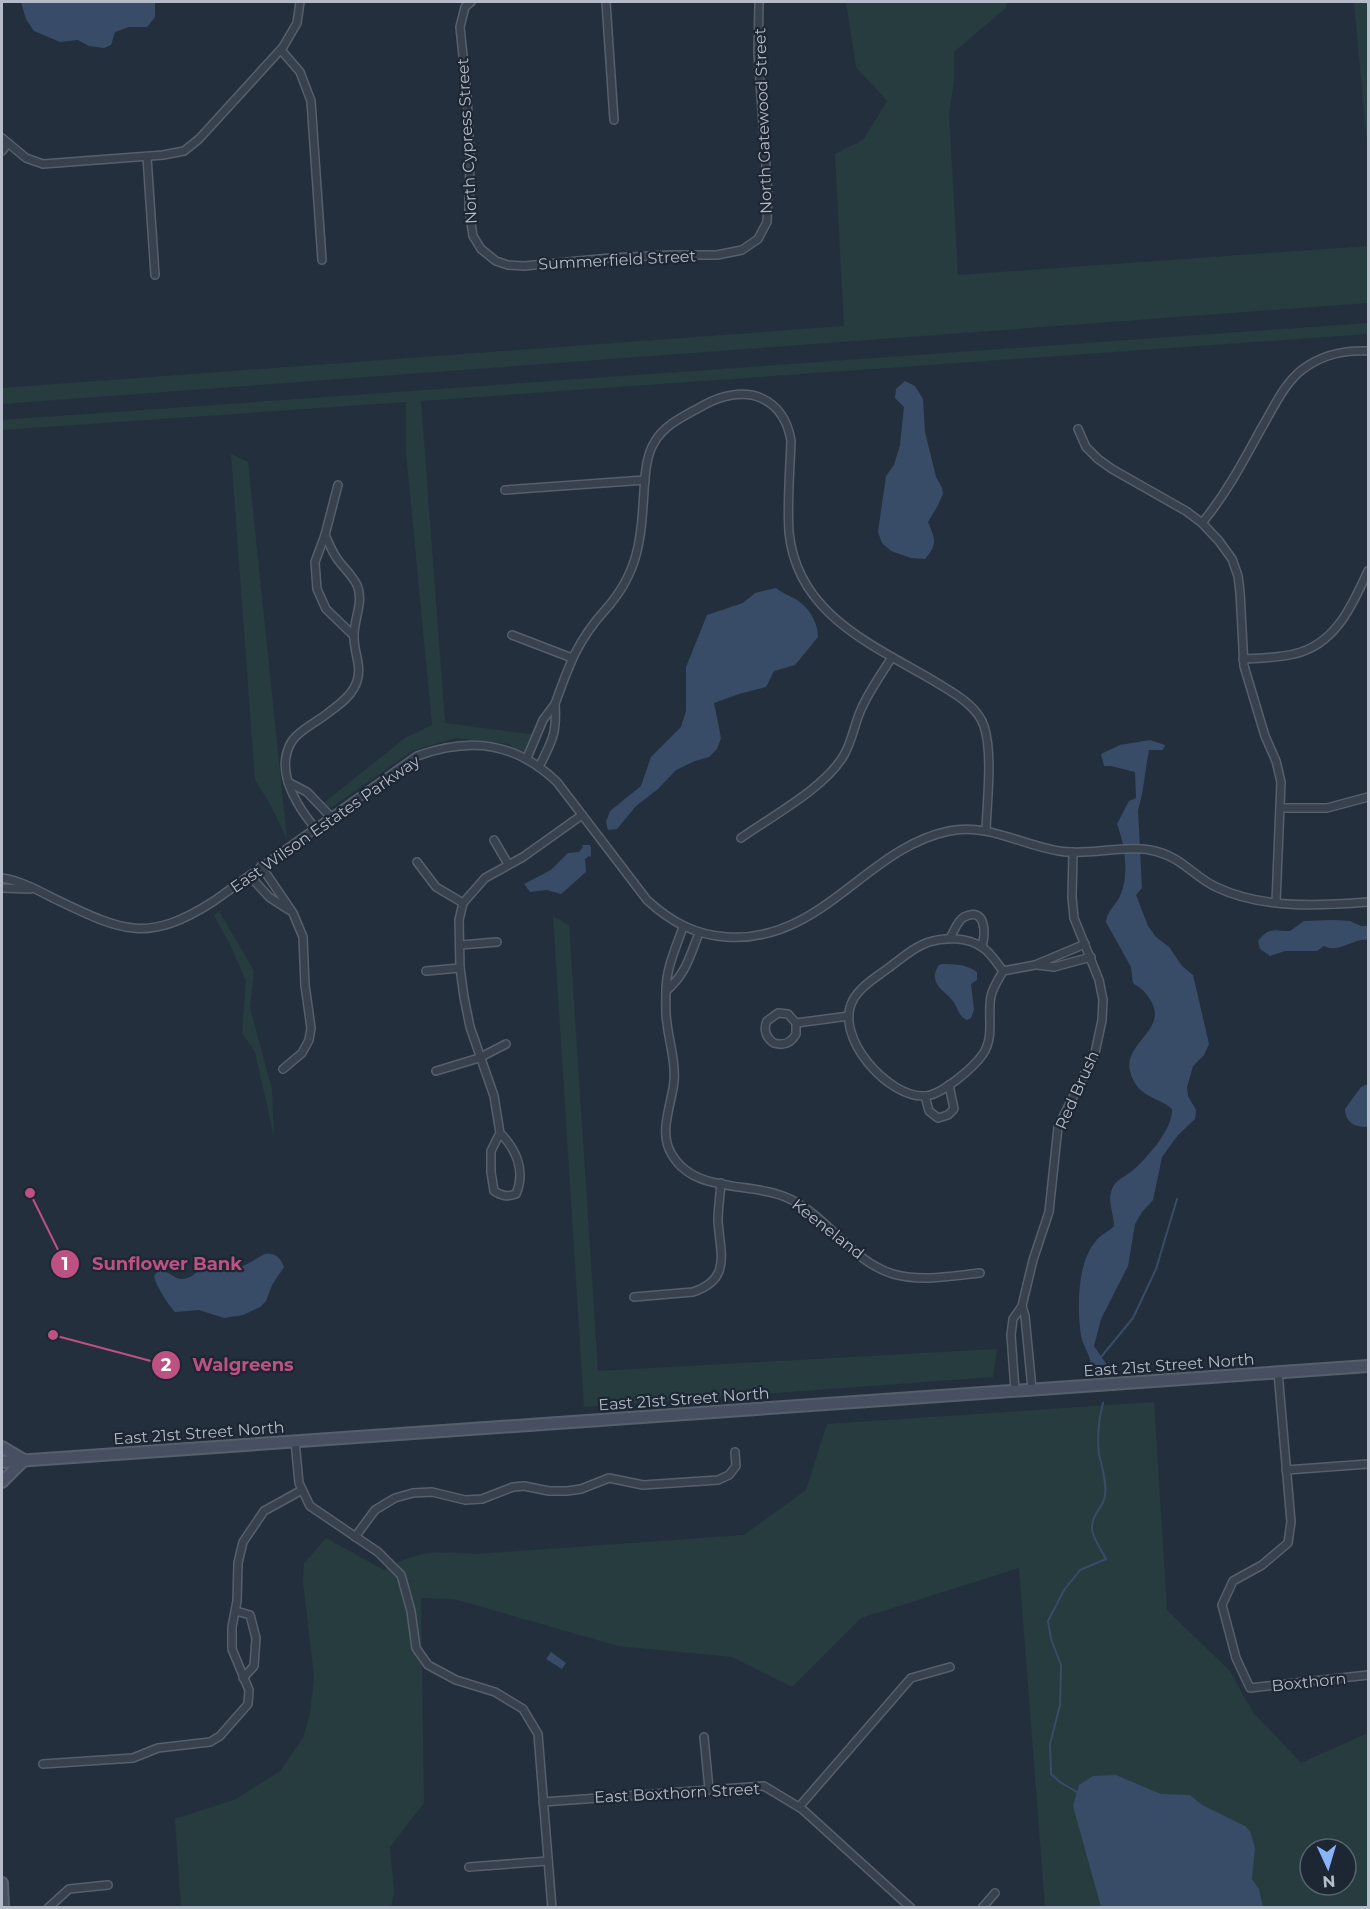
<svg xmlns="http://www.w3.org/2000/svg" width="1370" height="1909" viewBox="0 0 1370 1909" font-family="Montserrat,sans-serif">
<rect width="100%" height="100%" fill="#242f3e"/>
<g fill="#263c3f" fill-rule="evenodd">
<polygon points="846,2 1006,2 1007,7 954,52 954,82 949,113 958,275 1368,246 1368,303 2,404 2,388 844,326 835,154 863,140 887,101 856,67"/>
<polygon points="1354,2 1368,2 1368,156"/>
<polygon points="1368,323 1368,334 421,401 445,723 537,735 527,758 509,744 456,738 414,750 331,808 321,805 405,738 432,725 406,452 406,402 2,430 2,420"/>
<polygon points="231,454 248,462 287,839 269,802 255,780"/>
<polygon points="219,911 254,971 250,1008 272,1089 274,1137 255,1052 242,1033 246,981 231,946 214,916"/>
<polygon points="553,916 569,925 598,1371 997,1349 993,1377 584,1407"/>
<path d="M1154 1402 1167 1610 1230 1671 1252 1711 1301 1763 1368 1733V1907H1045L1019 1568 861 1618 792 1687 732 1657 618 1646 454 1599 421 1598 424 1803 390 1847 394 1893 391 1907H181L175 1819 236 1799 280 1771 303 1738 310 1714 314 1676 303 1583 304 1563 326 1538 384 1570C422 1549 433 1552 475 1554L744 1535 806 1490 827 1424ZM1310 1849H1346V1885H1310Z"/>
</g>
<g fill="#394c67">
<polygon points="21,2 155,2 155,17 147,27 129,27 115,32 111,45 104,48 89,46 78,40 60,42 34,31 26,19"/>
<path d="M905 381 915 386 923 399 925 432 936 477 942 488 943 494 937 507 928 522C935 539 938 544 925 559L911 558 891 551 882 543 878 532 886 476 894 465 900 445 904 407 895 398 896 389Z"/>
<path d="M776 588C785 595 794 597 801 603 811 611 818 624 818 637L795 665 774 671 766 687 739 694 714 703 721 738 717 749 709 757 695 761 676 770 658 789 636 806 617 829 608 830 606 822 610 811 641 786 651 757 681 727 686 711V667L707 615 743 603 755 593Z"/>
<path d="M1150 740 1165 745 1163 750H1149C1145 770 1144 791 1138 810L1142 888 1136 895 1148 926 1156 937 1169 947 1182 966 1193 975 1209 1044 1204 1055 1193 1066 1187 1087 1188 1096 1196 1110 1195 1119 1178 1135 1162 1157 1153 1200 1142 1212 1135 1224 1128 1266 1101 1319 1094 1346 1107 1365H1091C1090 1353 1083 1347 1081 1335 1077 1308 1077 1262 1096 1241 1101 1234 1109 1232 1114 1226 1114 1213 1107 1202 1112 1189 1116 1179 1125 1177 1132 1171 1147 1158 1173 1129 1172 1109 1160 1098 1144 1098 1135 1083 1110 1043 1177 1033 1147 995 1144 990 1137 986 1133 983L1131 967 1106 922C1107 911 1114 907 1119 898 1130 877 1125 845 1117 824L1129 801 1136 798 1135 772 1111 766H1104L1101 754 1120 745Z"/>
<polygon points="582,845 589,845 591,847 591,857 589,856 585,859 586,872 561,894 547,890 530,892 524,884 551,870 568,853 579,852 583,847"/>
<path d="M1334 920 1350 921 1361 926H1368V940C1352 938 1340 954 1324 946L1317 951H1285L1270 956 1260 949 1258 941C1270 926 1274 931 1290 931L1304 921Z"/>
<path d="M941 964C954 964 966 964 977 972V980L971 984 974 1010 971 1018 967 1020C958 1016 958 1008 953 1001 944 990 928 984 938 966Z"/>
<path d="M1368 1084V1127C1355 1127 1346 1124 1345 1109L1361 1087Z"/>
<path d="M265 1254C275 1253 280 1257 284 1267L272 1285 266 1301 260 1307 243 1315 224 1318 199 1310 175 1312C168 1304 156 1286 154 1276L158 1271C170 1270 174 1280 183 1279 194 1278 198 1268 207 1265 216 1262 222 1267 230 1268 242 1270 254 1259 265 1254Z"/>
<polygon points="551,1652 566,1663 562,1669 546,1659"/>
<polygon points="1116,1775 1161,1794 1190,1795 1202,1805 1245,1826 1250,1831 1255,1848 1252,1879 1259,1889 1263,1907 1101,1907 1073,1806 1079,1785 1093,1776"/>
</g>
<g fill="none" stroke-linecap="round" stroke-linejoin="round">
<g stroke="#394c67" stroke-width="2">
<polyline points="1101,1357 1133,1318 1156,1269 1177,1199"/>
<path d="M1077 1792 1060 1782 1051 1774 1050 1744 1060 1705 1061 1665 1051 1639 1048 1621 1064 1590 1080 1570 1106 1559C1102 1551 1093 1538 1092 1530 1091 1513 1103 1509 1105 1496 1107 1482 1102 1468 1099 1454 1097 1437 1099 1419 1103 1403"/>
</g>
<defs>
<g id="street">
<polyline points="471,2 465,7 460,27 467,95 470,158 469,210 473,236 481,249 496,261 508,265 524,266 610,258 671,255 717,255 742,250 758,239 767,222 768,195 758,53 759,2"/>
<polyline points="606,2 614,120"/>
<polyline points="281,50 300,72 311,101 322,260"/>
<polyline points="2,138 26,158 43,164 163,155 184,151 199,139 283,47 297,23 300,2"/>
<polyline points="2,151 8,143"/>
<polyline points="147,157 155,275"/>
<polyline points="1078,429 1086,447 1098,459 1112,469 1186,511 1202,523 1219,541 1232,559 1238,576 1240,592 1244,666 1265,736 1276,761 1281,782 1276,902"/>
<polyline points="338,485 325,535 315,562 317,589 326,609 354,636"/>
<polyline points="505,490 645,480"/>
<path d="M1202 523C1226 494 1243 462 1261 429 1273 409 1284 383 1303 369 1323 354 1344 350 1368 351"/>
<polyline points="512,635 572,658"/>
<path d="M1243 659C1260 658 1278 658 1294 654 1335 645 1352 606 1368 571"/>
<path d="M555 704C569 665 577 641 606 609 639 572 641 539 644 491 645 476 646 456 654 443 664 424 687 415 704 405 720 396 743 390 761 398 779 406 788 422 791 441 790 471 787 502 789 532 797 614 871 644 934 681 952 692 977 705 984 726 993 753 987 801 986 830"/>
<path d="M527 758 543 720 555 704C557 734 552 741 539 767"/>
<polyline points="288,782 307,792 331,817"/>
<polyline points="1281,808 1327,808 1368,797"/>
<path d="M315 828C297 806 274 770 292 741 299 730 317 722 328 713 337 706 348 699 354 688 365 668 353 654 354 635 354 619 364 601 357 585 352 575 344 568 338 560 332 552 329 543 325 535"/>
<path d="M741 838C772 816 825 788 844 755 852 741 854 726 860 712 868 692 881 675 892 657"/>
<polyline points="494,840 508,864"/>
<polyline points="417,862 436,887 463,903"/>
<polyline points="261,866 293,913 303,937 305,985 311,1028 309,1040 302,1053 283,1069"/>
<polyline points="250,876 269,897 289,910"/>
<path d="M2 878C20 881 36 889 53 898 120 930 146 945 214 901L417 756C471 737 515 742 557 782L647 900C671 922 695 935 727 937 822 943 866 848 949 831 988 823 1021 845 1059 851 1088 856 1121 845 1150 850 1182 856 1191 875 1216 887 1262 909 1319 906 1368 902"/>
<polyline points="2,888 30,889"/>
<path d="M683 927C676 948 666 968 666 991 686 974 690 956 699 933"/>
<path d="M950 938C954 932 957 921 964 917 986 906 986 934 982 946"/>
<polyline points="460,945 497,942"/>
<polyline points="1037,965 1054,967 1091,957"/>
<polyline points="426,971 460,968"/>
<path d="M1003 971C999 979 993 987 991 996 987 1015 995 1036 983 1054 974 1067 942 1095 925 1096 888 1098 833 1036 853 1000 860 987 875 978 887 969 900 960 913 947 929 942 945 937 967 937 982 947 990 952 997 963 1003 971L1035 965 1085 944"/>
<path d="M666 991C666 1001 665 1012 667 1023 669 1043 676 1061 674 1081 672 1103 660 1128 669 1149 690 1196 751 1180 790 1199 828 1217 851 1261 893 1274 921 1282 952 1276 980 1273"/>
<path d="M796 1023V1034C791 1043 784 1046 774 1043 766 1038 763 1029 767 1021L778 1013 788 1014 796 1023 849 1016"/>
<polyline points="436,1071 479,1058 506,1044"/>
<polyline points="925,1096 929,1111 938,1118 948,1115 954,1109 949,1085"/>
<path d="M500 1133C516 1149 526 1171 516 1194 507 1197 502 1196 494 1191L491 1172V1151L500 1133 494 1096 470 1027 464 997 460 968 459 920 463 903 485 878 523 857 582 815"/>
<path d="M634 1297 693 1292C732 1279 720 1253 718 1221 718 1209 720 1196 721 1183"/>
<polyline points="1022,1306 1025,1316 1032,1389"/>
<polyline points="1278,1372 1291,1522 1288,1543 1262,1565 1233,1581 1222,1605 1236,1658 1250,1688 1368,1675"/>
<polyline points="1015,1390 1011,1335 1013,1319 1022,1306 1033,1260 1049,1212 1058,1127 1095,1053 1102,1020 1103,1000 1099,980 1074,918 1072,897 1073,852"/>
<polyline points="295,1441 299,1483 310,1506 378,1552 401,1575 411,1611 416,1648 428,1665 456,1680 495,1692 523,1709 538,1734 552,1908"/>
<polyline points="1286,1470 1368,1464"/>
<polyline points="355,1537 375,1510 395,1498 413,1493 432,1492 465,1500 482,1499 513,1487 524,1486 549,1491 567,1491 581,1489 609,1478 643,1485 718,1480 729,1475 736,1466 735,1452"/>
<polyline points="236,1611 250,1615 256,1638 254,1666 243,1678"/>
<polyline points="704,1737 709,1789"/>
<polyline points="43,1764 133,1758 158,1748 210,1742 220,1736 248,1704 249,1690 232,1649 232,1627 237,1601 238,1563 243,1542 264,1511 302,1490"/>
<polyline points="543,1802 764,1786 802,1809 911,1908"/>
<polyline points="799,1807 911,1678 950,1667"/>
<polyline points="469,1867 548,1861"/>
<polyline points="48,1908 69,1889 108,1885"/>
<polyline points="982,1908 995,1893"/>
</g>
<g id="secondary">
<polyline points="2,1447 24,1460 2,1482"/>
<polyline points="2,1462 1368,1366"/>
<polyline points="2,1883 3,1908"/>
</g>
</defs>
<use href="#street" stroke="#565f6c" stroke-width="10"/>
<use href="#secondary" stroke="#565f6c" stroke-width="14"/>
<use href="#street" stroke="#38414e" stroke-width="7"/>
<use href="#secondary" stroke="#465061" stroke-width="10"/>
</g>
<g text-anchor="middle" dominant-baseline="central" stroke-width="4.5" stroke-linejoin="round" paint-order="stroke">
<g font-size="16" fill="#b4bcc9" stroke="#1d2633">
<text transform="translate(763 121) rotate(-92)">North Gatewood Street</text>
<text transform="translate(467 141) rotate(-93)">North Cypress Street</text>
<text transform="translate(617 260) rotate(-3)">Summerfield Street</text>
<text transform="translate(325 824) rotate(-35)">East Wilson Estates Parkway</text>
<text transform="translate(1077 1090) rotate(-66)">Red Brush</text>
<text transform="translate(828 1229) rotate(38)">Keeneland</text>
<text transform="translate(1169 1365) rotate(-4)">East 21st Street North</text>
<text transform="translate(684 1399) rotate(-4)">East 21st Street North</text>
<text transform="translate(199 1433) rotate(-4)">East 21st Street North</text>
<text transform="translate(1309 1682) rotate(-6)">Boxthorn</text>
<text transform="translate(677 1793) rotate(-3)">East Boxthorn Street</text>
</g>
</g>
<path fill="none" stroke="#bd5182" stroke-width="2" d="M30 1193L65 1264M53 1335L166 1365"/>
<g fill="#bd5182" stroke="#1d2633" stroke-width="2">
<circle cx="30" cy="1193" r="6"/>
<circle cx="53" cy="1335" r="6"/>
<circle cx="65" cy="1264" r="15"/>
<circle cx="166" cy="1365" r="15"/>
</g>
<g font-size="18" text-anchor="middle" font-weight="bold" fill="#fff">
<text x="65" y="1270">1</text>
<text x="166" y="1371">2</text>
</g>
<g font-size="18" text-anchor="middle" font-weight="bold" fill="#bd5182" stroke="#1d2633" stroke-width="4.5" stroke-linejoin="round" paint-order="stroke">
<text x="167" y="1270">Sunflower Bank</text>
<text x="243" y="1371">Walgreens</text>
</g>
<rect width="1370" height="1909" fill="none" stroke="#b4bcc9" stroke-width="6"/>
<g transform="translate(1328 1867) rotate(176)"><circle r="28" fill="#1d2633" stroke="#59626f" stroke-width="1.5"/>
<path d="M0-4.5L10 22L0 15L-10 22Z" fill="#8ab4f8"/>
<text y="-9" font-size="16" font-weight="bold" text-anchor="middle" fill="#b4bcc9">N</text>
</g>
</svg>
